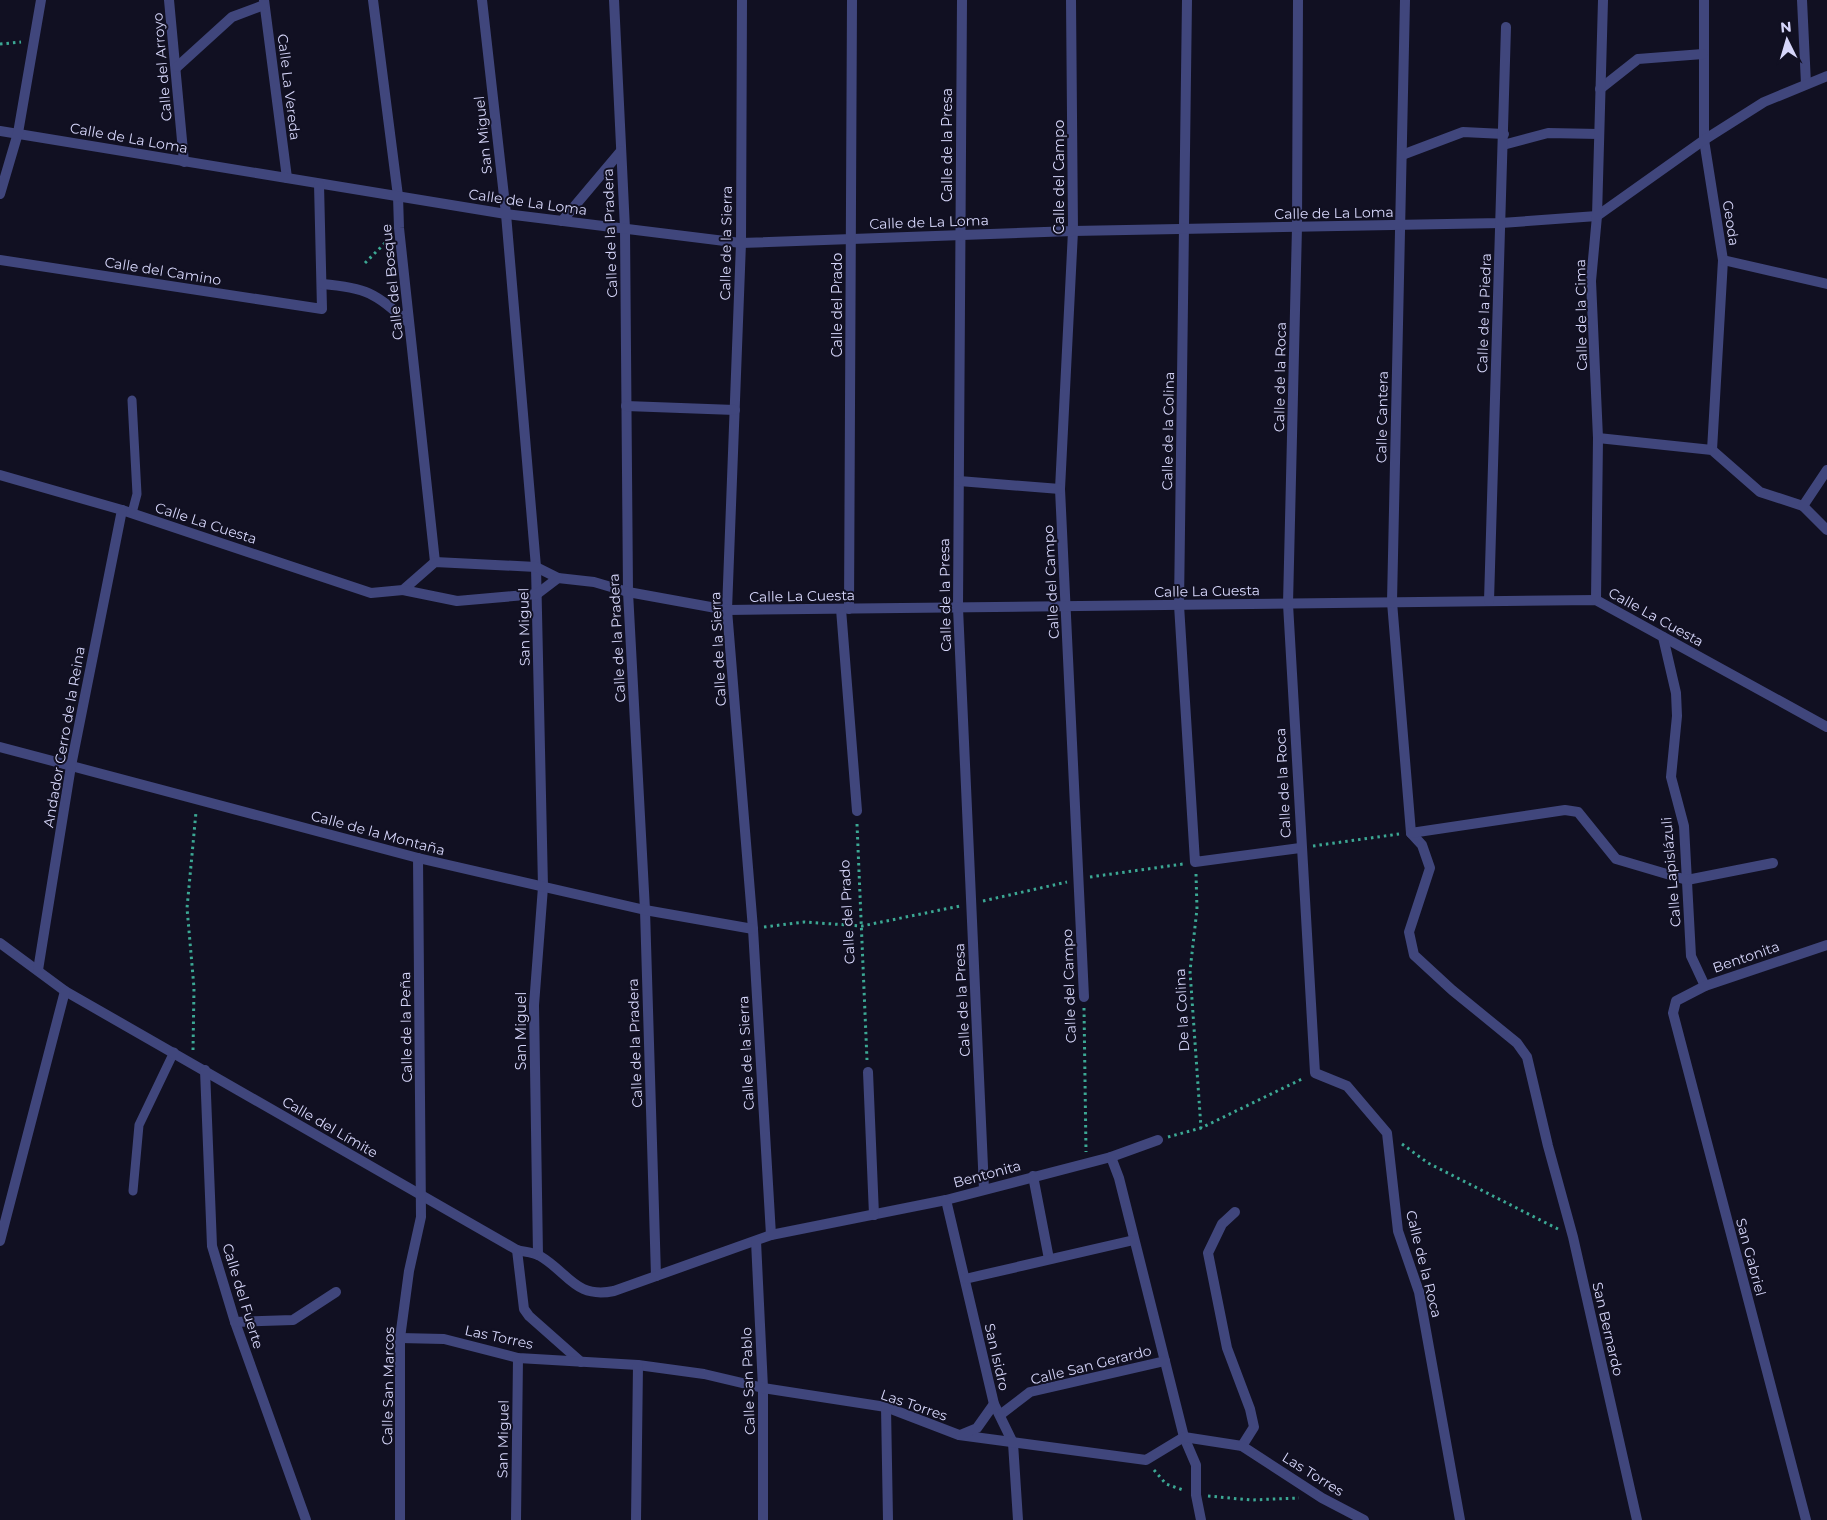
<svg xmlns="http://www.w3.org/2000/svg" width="1827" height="1520" viewBox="0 0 1827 1520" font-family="Montserrat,sans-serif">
<rect width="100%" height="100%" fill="#111022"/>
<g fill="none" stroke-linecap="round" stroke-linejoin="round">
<g stroke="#3ca894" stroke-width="3" stroke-dasharray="2.5 4" stroke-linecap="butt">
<polyline points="0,44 21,42"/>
<polyline points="365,263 388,240"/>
<polyline points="857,824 867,1060"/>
<polyline points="1313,846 1399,834"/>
<polyline points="1196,874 1197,909 1190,971 1201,1128"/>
<polyline points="1090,877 1183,864"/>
<polyline points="983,901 1067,882"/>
<polyline points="764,927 804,922 862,926 960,906"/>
<polyline points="1084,1008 1086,1152"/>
<polyline points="193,1050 194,988 187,908 196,812"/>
<polyline points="1168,1137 1201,1128 1304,1078"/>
<polyline points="1402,1144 1428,1163 1558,1229"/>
<polyline points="1154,1470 1166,1484 1183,1490"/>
<polyline points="1208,1496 1251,1500 1299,1498"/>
</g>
<g stroke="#40467c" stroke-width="9">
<polyline points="132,513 137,494 132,400"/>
<polyline points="133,1191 139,1125 174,1052"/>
</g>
<g stroke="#40467c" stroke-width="10">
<polyline points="169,0 184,162"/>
<polyline points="264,0 287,178"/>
<polyline points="373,0 398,196 399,228 435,562"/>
<polyline points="482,0 506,214 536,567 543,887 534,1005 538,1255"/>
<polyline points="614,0 625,229 628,592 645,910 656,1276"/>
<polyline points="742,0 741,243 727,610 753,929 771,1235"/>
<polyline points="962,0 958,608 984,1189"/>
<polyline points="1071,0 1073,231 1060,489 1084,997"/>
<polyline points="1187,0 1179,605 1195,862 1300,848"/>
<polyline points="1298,0 1297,227 1288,604 1315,1073 1347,1086 1387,1133 1398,1231 1419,1292 1460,1520"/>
<polyline points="1405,0 1392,602 1411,833"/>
<polyline points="1704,0 1704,140 1723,260 1712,450"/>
<polyline points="1802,0 1806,84"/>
<polyline points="177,67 232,17 264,5"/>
<polyline points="1600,89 1638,59 1703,54"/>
<polyline points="0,131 506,214 741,243 1073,231 1501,223 1597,216 1704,140 1764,102 1827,76"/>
<polyline points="1503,145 1548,133 1599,134"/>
<polyline points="1402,155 1463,132 1504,134"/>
<polyline points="0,194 18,133 41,0"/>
<polyline points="562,221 621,151"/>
<polyline points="0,260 322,309 319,184"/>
<polyline points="1723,260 1827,284"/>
<path d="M322 284C369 288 374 293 409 323"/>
<polyline points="626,406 735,410"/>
<polyline points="1598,438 1712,450 1760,492 1803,506 1827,530"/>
<polyline points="0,475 122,510 371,593 403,590 435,562 536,567 558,578 594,582 628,592 727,610 1596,600 1827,727"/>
<polyline points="959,481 1060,489"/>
<polyline points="1803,506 1827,470"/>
<polyline points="403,590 457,601 537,594 558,578"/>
<polyline points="1596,600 1598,438 1591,281 1597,216 1603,0"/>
<polyline points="1489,601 1506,27"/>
<polyline points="841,609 857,811"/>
<polyline points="849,609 852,0"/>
<polyline points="1663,637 1676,693 1677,716 1671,777 1684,826 1691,956 1705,986"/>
<polyline points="0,747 418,858 645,910 753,929"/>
<polyline points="1411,833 1422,845 1430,868 1409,932 1414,955 1452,990 1517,1043 1527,1057 1548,1146 1573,1237 1637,1520"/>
<polyline points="1411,833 1565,810 1578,812 1616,859 1687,880 1773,863"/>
<path d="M0 943 65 991 517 1250C524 1252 533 1252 540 1256 569 1273 575 1299 614 1291L771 1235 946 1200 1111 1157 1158 1140"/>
<polyline points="38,970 71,766 122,510"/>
<polyline points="205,1070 212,1246 235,1322 306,1520"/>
<polyline points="868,1072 874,1215"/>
<polyline points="1111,1157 1119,1178 1184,1437 1196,1465 1196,1495 1201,1520"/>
<polyline points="1033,1176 1049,1259"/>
<polyline points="946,1200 994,1404 1013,1443 1018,1520"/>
<polyline points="1235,1212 1222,1224 1208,1253 1227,1348 1250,1409 1254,1427 1242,1446"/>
<polyline points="0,1241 65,991"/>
<polyline points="756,1241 763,1388 763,1520"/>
<polyline points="517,1250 524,1309 529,1316 581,1362"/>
<polyline points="965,1279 1134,1240"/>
<polyline points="235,1322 293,1320 336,1292"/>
<polyline points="400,1338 444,1339 518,1358 638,1365 704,1374 763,1388 886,1407 959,1435 1146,1460 1184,1437 1242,1446 1322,1498 1364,1520"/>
<polyline points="886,1407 888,1520"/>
<polyline points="1000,1415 1030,1392 1165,1361"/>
<polyline points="960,1435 977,1428 994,1404"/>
<polyline points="400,1520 400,1338 409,1271 421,1217 418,858"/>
<polyline points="516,1520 518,1358"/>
<polyline points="636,1520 638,1365"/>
<polyline points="1806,1520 1673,1013 1676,1001 1705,986 1827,945"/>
</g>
</g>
<g text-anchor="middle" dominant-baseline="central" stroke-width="4" stroke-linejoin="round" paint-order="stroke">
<g font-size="14" fill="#d6d6fa" stroke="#111022">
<text transform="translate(162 67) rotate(-95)">Calle del Arroyo</text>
<text transform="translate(289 87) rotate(83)">Calle La Vereda</text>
<text transform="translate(483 135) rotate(-96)">San Miguel</text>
<text transform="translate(129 138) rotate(10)">Calle de La Loma</text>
<text transform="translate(947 145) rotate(-90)">Calle de la Presa</text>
<text transform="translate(1059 177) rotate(-90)">Calle del Campo</text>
<text transform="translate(528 202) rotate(8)">Calle de La Loma</text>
<text transform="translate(1334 213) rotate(-1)">Calle de La Loma</text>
<text transform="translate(929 222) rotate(-2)">Calle de La Loma</text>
<text transform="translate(1731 223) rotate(81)">Geoda</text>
<text transform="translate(610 233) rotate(-92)">Calle de la Pradera</text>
<text transform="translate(726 243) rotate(-89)">Calle de la Sierra</text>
<text transform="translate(163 271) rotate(9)">Calle del Camino</text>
<text transform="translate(392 282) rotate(-96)">Calle del Bosque</text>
<text transform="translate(837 305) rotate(-90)">Calle del Prado</text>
<text transform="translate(1484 313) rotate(-88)">Calle de la Piedra</text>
<text transform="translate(1581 315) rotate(-91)">Calle de la Cima</text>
<text transform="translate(1280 377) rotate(-89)">Calle de la Roca</text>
<text transform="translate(1382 417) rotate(-89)">Calle Cantera</text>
<text transform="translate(1168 431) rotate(-89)">Calle de la Colina</text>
<text transform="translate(206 523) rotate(18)">Calle La Cuesta</text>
<text transform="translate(1051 582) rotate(-93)">Calle del Campo</text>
<text transform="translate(1207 591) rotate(-1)">Calle La Cuesta</text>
<text transform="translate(945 595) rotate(-91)">Calle de la Presa</text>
<text transform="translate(802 596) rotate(-1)">Calle La Cuesta</text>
<text transform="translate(1656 617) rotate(29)">Calle La Cuesta</text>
<text transform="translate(524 627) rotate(-91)">San Miguel</text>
<text transform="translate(617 638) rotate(-93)">Calle de la Pradera</text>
<text transform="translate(718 649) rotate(-93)">Calle de la Sierra</text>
<text transform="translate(64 737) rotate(-80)">Andador Cerro de la Reina</text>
<text transform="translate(1283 783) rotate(-93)">Calle de la Roca</text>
<text transform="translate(378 833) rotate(15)">Calle de la Montaña</text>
<text transform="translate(1671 872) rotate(-95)">Calle Lapislázuli</text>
<text transform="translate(847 912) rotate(-93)">Calle del Prado</text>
<text transform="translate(1746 957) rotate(-19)">Bentonita</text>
<text transform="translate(1069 986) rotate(-92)">Calle del Campo</text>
<text transform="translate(962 1000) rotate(-93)">Calle de la Presa</text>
<text transform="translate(1182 1010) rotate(-93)">De la Colina</text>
<text transform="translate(406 1027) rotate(-91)">Calle de la Peña</text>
<text transform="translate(521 1031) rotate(-90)">San Miguel</text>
<text transform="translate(635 1043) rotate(-92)">Calle de la Pradera</text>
<text transform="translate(746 1053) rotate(-93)">Calle de la Sierra</text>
<text transform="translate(330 1127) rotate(30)">Calle del Límite</text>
<text transform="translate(987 1174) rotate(-15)">Bentonita</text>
<text transform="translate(1751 1257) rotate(75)">San Gabriel</text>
<text transform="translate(1424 1264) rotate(76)">Calle de la Roca</text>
<text transform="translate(243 1296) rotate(73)">Calle del Fuerte</text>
<text transform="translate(1608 1329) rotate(77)">San Bernardo</text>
<text transform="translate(499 1337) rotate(12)">Las Torres</text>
<text transform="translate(997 1357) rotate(77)">San Isidro</text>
<text transform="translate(1091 1365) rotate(-14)">Calle San Gerardo</text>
<text transform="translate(748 1381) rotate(-92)">Calle San Pablo</text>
<text transform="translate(388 1386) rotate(-89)">Calle San Marcos</text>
<text transform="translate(914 1405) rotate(19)">Las Torres</text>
<text transform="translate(503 1439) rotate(-89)">San Miguel</text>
<text transform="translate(1313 1474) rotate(32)">Las Torres</text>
</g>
</g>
<g transform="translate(1787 40) rotate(355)" stroke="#111022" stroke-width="4" paint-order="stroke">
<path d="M0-4L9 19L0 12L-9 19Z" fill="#d6d6fa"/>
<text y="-8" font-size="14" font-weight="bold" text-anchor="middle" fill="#d6d6fa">N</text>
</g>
</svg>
